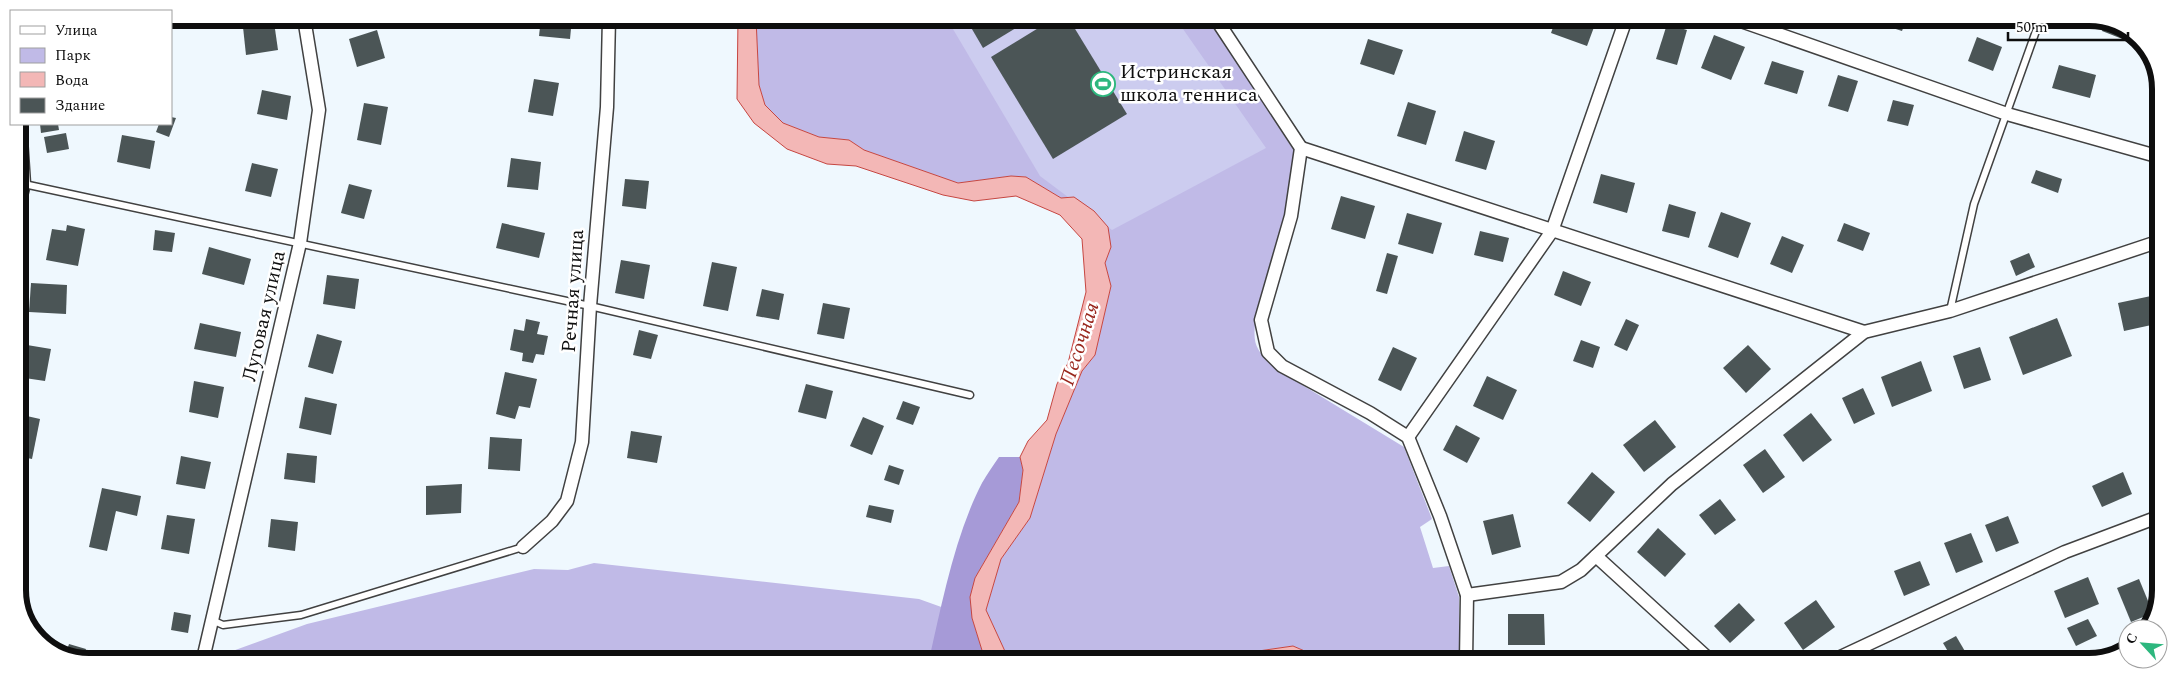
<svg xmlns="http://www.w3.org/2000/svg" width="2178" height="679" viewBox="0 0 2178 679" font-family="Spectral,serif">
<rect width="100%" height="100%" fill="#eff8fe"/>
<g fill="#c0bae7">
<path d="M756 18 1210 19 1296 154 1299 166 1256 316C1252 345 1255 349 1276 369L1404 447 1432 519 1420 527 1433 568 1449 566 1459 597V661H1312L1307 652 1293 646 1231 655 1217 660H1009L986 610 1001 559 1030 518 1056 434 1082 371 1095 355 1111 286 1105 263 1111 247 1061 198 1026 177 1011 176 958 183 864 150 849 140 819 137 783 123 765 105 759 85Z"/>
<polygon points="594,563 919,599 972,618 985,660 215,659 216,657 307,624 534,569 568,570"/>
</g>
<path fill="#a69ad7" d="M999 457H1020L1023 470 1019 502 975 578 972 618 985 660H929C942 603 955 535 982 483 987 474 993 466 999 457Z"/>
<polygon fill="#ccccef" points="947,19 1176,19 1266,148 1112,230 1040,176"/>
<g fill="#f3b7b6" stroke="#c64641">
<polygon points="738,18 756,18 759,85 765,105 783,123 819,137 849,140 864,150 958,183 1011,176 1026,177 1061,198 1074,197 1094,211 1108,227 1111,247 1105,263 1111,286 1095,355 1082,371 1056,434 1030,518 1001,559 986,610 1009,660 985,660 972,618 970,597 975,578 1019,502 1023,470 1020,457 1028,441 1047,420 1057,384 1068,363 1086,292 1082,239 1060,215 1016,196 974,201 943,195 856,166 827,164 787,149 754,123 737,99"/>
<polygon points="1293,646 1307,652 1312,661 1217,660 1231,655"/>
</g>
<g fill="#4b5556">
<polygon points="541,18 572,18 570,39 539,36"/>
<polygon points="978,19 1031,19 983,48 969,24"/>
<polygon points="1053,19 1069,19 1127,114 1053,159 991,57"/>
<polygon points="1556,19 1597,19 1587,46 1551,33"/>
<polygon points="1878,20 1906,20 1902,31 1877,23"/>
<polygon points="2106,20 2128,32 2125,40 2102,31"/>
<polygon points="274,22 278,50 246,55 243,27"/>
<polygon points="1667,24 1687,30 1677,65 1656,59"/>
<polygon points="377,30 385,58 357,67 349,39"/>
<polygon points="1714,35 1745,47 1731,80 1701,68"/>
<polygon points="1977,37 2002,47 1993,71 1968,61"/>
<polygon points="1368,39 1403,50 1394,75 1360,64"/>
<polygon points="1772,61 1804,71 1797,94 1764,84"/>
<polygon points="2059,65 2096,75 2090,98 2052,88"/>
<polygon points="1838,75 1858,81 1848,112 1828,106"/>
<polygon points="534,79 559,83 553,116 528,112"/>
<polygon points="262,90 291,96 287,120 257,114"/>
<polygon points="1893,100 1914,105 1908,126 1887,121"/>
<polygon points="1408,102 1436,111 1426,145 1397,136"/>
<polygon points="364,103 388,107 381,145 357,140"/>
<polygon points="171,117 176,118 169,137 156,132 159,124 171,124"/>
<polygon points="40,124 58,124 59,130 41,133"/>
<polygon points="1464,131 1495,141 1486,170 1455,161"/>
<polygon points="66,133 69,149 47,153 44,137"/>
<polygon points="122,135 155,141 150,169 117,162"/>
<polygon points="511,158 541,162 538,190 507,187"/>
<polygon points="252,163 278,169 271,197 245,191"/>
<polygon points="2036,170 2062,179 2058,193 2031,183"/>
<polygon points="1601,174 1635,183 1627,213 1593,203"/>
<polygon points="625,179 649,181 646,209 622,206"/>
<polygon points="349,184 372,190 364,219 341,213"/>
<polygon points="1341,196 1375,206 1365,239 1331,229"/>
<polygon points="1669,204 1696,212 1689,238 1662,231"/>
<polygon points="1721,212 1751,223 1738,258 1708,247"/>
<polygon points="1407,213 1442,223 1433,254 1398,244"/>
<polygon points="502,223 545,233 539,258 496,248"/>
<polygon points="1844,223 1870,233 1863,251 1837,241"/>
<polygon points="67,225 85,229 78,266 46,260 52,229 66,231"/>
<polygon points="155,230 175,233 172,252 153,250"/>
<polygon points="1480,231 1509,238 1503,262 1474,255"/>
<polygon points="1782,236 1804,245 1792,273 1770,264"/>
<polygon points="209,247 251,259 244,285 202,274"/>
<polygon points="1387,253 1398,256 1387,294 1376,291"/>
<polygon points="2029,253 2035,267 2016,276 2010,261"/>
<polygon points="621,260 650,265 644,299 615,293"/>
<polygon points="712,262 737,267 728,311 703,306"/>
<polygon points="1563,271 1591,282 1581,306 1554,295"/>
<polygon points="327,275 359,279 355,309 323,304"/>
<polygon points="31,283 67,285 66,314 29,312"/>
<polygon points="762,289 784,294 779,320 756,316"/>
<polygon points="2151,296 2156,324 2124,331 2118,303"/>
<polygon points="823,303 850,308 844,339 817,334"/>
<polygon points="2057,318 2072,356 2023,375 2009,337"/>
<polygon points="526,319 540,322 537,334 548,336 544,355 536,354 533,363 522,361 523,353 510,350 514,329 524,331"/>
<polygon points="1626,319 1639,325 1627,351 1614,345"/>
<polygon points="200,323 241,332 236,357 194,349"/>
<polygon points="639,330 658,335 651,359 633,355"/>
<polygon points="317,334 342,341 333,374 308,367"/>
<polygon points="1581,340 1600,347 1593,368 1573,361"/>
<polygon points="21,344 51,349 45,381 18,377"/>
<polygon points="1748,345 1771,369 1746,393 1723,368"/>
<polygon points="1393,347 1417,358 1401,391 1378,380"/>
<polygon points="1980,347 1991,380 1964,389 1953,356"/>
<polygon points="1921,361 1932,391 1892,407 1881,377"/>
<polygon points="505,372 537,379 530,408 519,406 515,419 496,414"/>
<polygon points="1487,376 1517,390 1503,420 1473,406"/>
<polygon points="194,381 224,387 218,418 189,412"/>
<polygon points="806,384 833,391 826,419 798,412"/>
<polygon points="1863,388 1875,414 1854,424 1842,398"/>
<polygon points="305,397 337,404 331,435 299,428"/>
<polygon points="903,401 920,407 913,425 896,419"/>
<polygon points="1811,413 1832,440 1803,462 1783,435"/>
<polygon points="18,414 40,419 32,459 18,456"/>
<polygon points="863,417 884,426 872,455 850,446"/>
<polygon points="1655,420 1676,447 1644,472 1623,445"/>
<polygon points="1456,425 1480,438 1467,463 1443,450"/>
<polygon points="631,431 662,436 657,463 627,458"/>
<polygon points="490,437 522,439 520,471 488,469"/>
<polygon points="1765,449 1785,477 1763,493 1743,465"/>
<polygon points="287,453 317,456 315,483 284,479"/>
<polygon points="181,456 211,462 205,489 176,484"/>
<polygon points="2159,458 2159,475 2158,475 2153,459"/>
<polygon points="889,465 904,470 899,485 884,480"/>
<polygon points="1592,472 1615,492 1590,522 1567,503"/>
<polygon points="2123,472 2132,494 2102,507 2092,486"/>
<polygon points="18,473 21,473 19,490 18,490"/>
<polygon points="462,484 461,513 426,515 426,486"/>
<polygon points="102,488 141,496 137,516 116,511 107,551 89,547"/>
<polygon points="1720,499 1736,520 1715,535 1699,515"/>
<polygon points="869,505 894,510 891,523 866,517"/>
<polygon points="1513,514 1521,547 1492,555 1483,521"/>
<polygon points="167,515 195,519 189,554 161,549"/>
<polygon points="2008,516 2019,543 1996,552 1985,525"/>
<polygon points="271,519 298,522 295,551 268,547"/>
<polygon points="1658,528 1686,554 1665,577 1637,552"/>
<polygon points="1971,533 1983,562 1956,573 1944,543"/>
<polygon points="18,543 21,544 18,555"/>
<polygon points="1920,561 1930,585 1904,596 1894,571"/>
<polygon points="2088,577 2099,604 2065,618 2054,591"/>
<polygon points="2139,579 2153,613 2131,622 2117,588"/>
<polygon points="1816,600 1835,627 1803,650 1784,623"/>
<polygon points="1739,603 1755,620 1730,643 1714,626"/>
<polygon points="174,612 191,615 188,633 171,630"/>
<polygon points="1508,614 1544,614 1545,645 1508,645"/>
<polygon points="2088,619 2097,636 2076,646 2067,628"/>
<polygon points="1956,636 1966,653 1953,660 1943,643"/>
<polygon points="69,644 86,649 83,659 70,659 65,656"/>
<polygon points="2040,655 2043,661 2028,661"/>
</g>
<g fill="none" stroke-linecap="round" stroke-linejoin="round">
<defs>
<g id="lane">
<polyline points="24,184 590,306 970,395"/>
<polyline points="1950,311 1974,204 2036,31"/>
<polyline points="212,620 223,625 301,615 523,547"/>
</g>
<g id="street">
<polyline points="1216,19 1301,148 1291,216 1261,320 1268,352 1282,366 1370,413 1408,437 1440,516 1467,595 1466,661"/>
<polyline points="1738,20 2007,114 2160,157"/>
<polyline points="1301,148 1864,332"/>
<polyline points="18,207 24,184 20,124"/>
<polyline points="1408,437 1552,231 1626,19"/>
<polyline points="523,547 552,521 567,501 582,442 590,306 607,107 609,18"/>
<polyline points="1596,556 1711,661"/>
<polyline points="1467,595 1561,582 1581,570 1672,484 1864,332 1950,311 2160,241"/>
<polyline points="203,659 300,243 319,110 304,18"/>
<polyline points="1832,661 2065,552 2158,517"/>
</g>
</defs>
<use href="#lane" stroke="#414141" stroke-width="9"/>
<use href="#street" stroke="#414141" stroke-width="15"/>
<use href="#lane" stroke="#fff" stroke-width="6"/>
<use href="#street" stroke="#fff" stroke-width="12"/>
</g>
<defs>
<symbol id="stadium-ring" viewBox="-11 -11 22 22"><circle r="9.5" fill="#fff" stroke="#2db77e" stroke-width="1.5"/><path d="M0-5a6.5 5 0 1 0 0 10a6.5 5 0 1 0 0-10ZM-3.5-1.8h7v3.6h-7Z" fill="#2db77e"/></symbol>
</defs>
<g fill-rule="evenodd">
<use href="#stadium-ring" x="1089" y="70" width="28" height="28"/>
</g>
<g text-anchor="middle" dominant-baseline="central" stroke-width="5" stroke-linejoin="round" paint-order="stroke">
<g font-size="20" fill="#0e0e0e" stroke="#fff" text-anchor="start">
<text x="1120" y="72">Истринская<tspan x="1120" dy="23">школа тенниса</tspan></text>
</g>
<g font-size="20" fill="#0e0e0e" stroke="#fff">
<text transform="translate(573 291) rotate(-86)">Речная улица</text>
<text transform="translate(264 316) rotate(-77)">Луговая улица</text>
</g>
<g font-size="21" font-style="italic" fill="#99271d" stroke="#fff">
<text transform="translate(1080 344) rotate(-72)">Песочная</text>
</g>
</g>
<path d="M0 0H2178V679H0ZM89 26H2089A63 63 0 0 1 2152 89V590A63 63 0 0 1 2089 653H89A63 63 0 0 1 26 590V89A63 63 0 0 1 89 26Z" fill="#fff" fill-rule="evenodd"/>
<path fill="none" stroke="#0e0e0e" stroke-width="6" d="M89 26H2089A63 63 0 0 1 2152 89V590A63 63 0 0 1 2089 653H89A63 63 0 0 1 26 590V89A63 63 0 0 1 89 26Z"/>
<rect x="10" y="10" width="162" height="115" fill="#ffffff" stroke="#9f9f9f"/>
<rect x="20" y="26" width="25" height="8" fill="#ffffff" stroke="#9f9f9f"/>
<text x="55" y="35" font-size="15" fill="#0e0e0e">Улица</text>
<rect x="20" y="48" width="25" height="15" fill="#c0bae7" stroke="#9f9f9f"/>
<text x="55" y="60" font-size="15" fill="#0e0e0e">Парк</text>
<rect x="20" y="72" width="25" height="15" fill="#f3b7b6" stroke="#9f9f9f"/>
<text x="55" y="85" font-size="15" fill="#0e0e0e">Вода</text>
<rect x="20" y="98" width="25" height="15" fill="#4b5556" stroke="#9f9f9f"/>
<text x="55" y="110" font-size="15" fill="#0e0e0e">Здание</text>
<g transform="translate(2143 644) rotate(296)"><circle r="24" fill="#ffffff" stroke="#9f9f9f"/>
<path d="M0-4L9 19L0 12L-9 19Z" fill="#2db77e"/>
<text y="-8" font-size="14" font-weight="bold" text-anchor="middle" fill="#0e0e0e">С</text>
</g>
<path d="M2008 32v8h120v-8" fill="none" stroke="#0e0e0e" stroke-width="2.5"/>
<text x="2016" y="32" font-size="15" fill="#0e0e0e" stroke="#ffffff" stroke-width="4" paint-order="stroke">50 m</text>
</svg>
